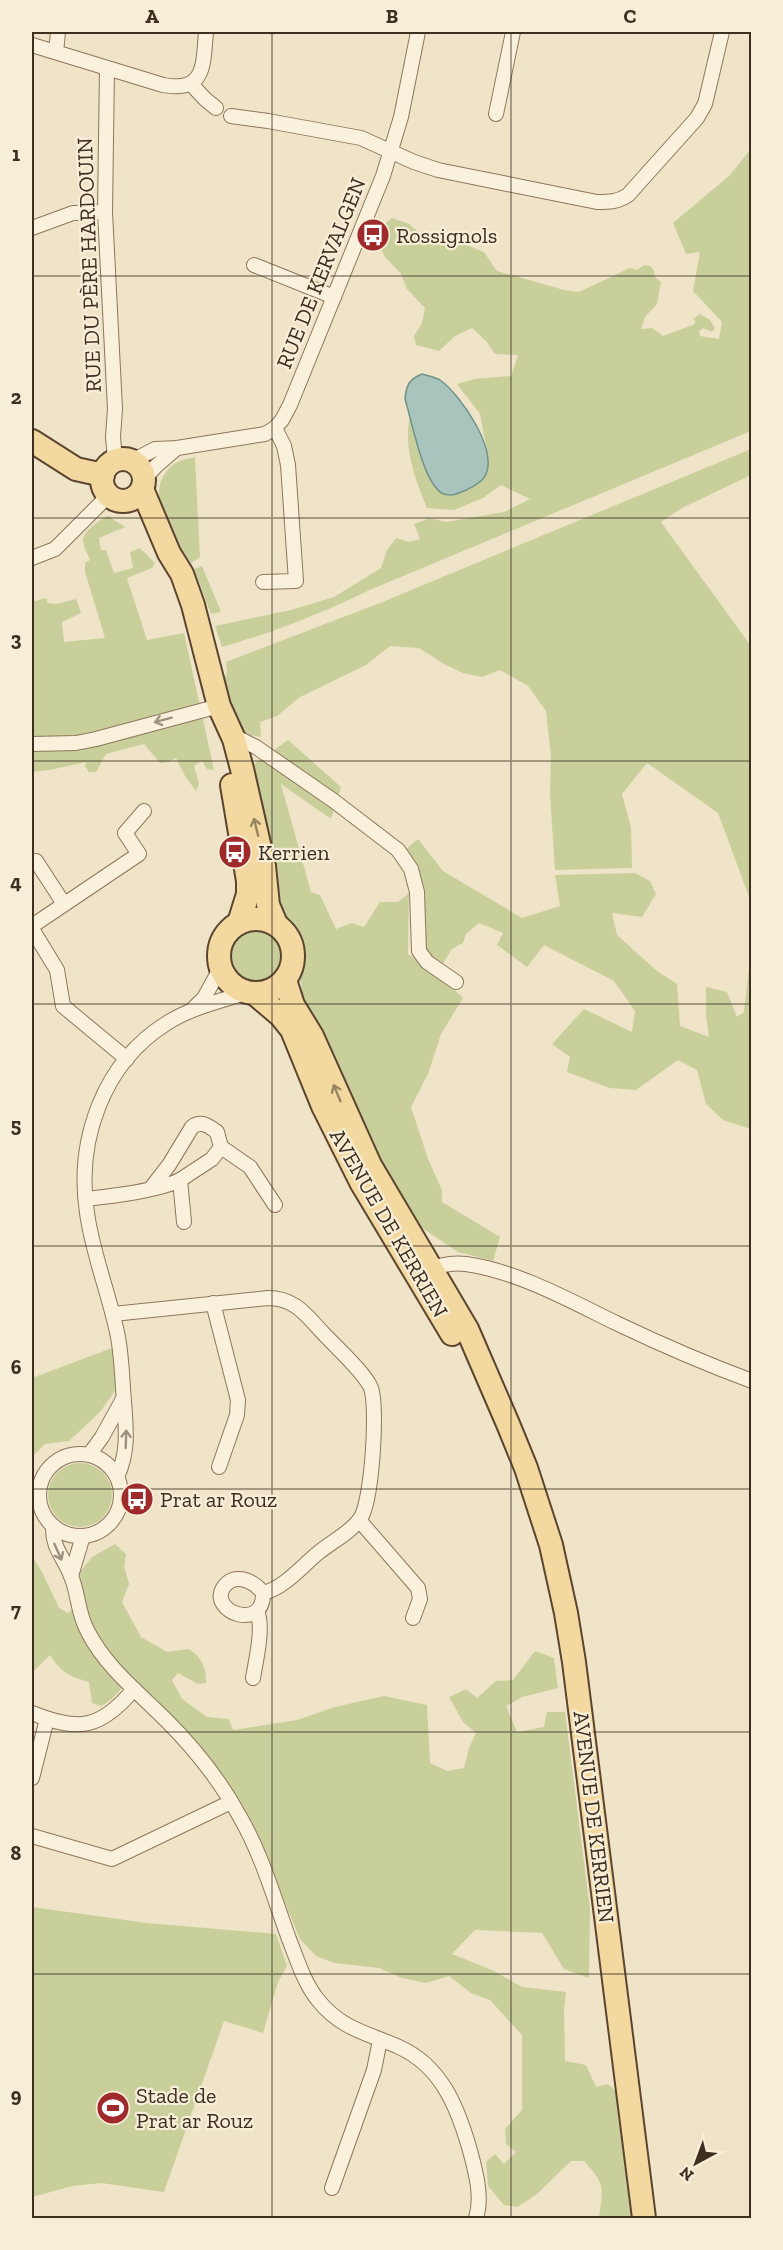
<svg xmlns="http://www.w3.org/2000/svg" width="783" height="2250" viewBox="0 0 783 2250" font-family="'Zilla Slab',serif">
<rect width="100%" height="100%" fill="#f0e4c8"/>
<g fill="#c9cf9b">
<path d="M751 149V431L372 589C322 613 275 632 222 647L215 626 291 610 334 597 381 568 387 550 396 538 409 542 420 539 414 524 430 518 446 522 504 512 530 499 501 485 483 498 454 510 427 508C415 479 403 447 410 416L429 478 489 462 480 414 457 384 474 379 511 376 518 355 495 354 486 341 472 328 455 336 439 351 416 345 414 336 422 323 425 308 407 289 401 274 386 258 376 241 378 229 392 218 409 224 421 234H439L484 252 497 271 564 290 579 292 630 268 637 270 644 265 650 266 654 271 655 277 661 282 657 304 645 317 641 329 652 328 663 336 693 325 696 322 693 319 700 314 710 320 715 328 712 332 703 328 699 331 700 336 719 339 722 322 693 291 700 252 686 254 673 223 729 176Z"/>
<polygon points="751,449 751,475 682,508 661,522 751,646 751,902 718,813 647,763 622,794 631,827 632,868 555,870 550,795 551,756 546,711 528,686 500,670 482,677 463,673 444,664 419,648 390,646 366,665 300,697 277,716 260,722 261,737 244,734 234,722 222,683 227,672 226,662 380,603"/>
<path d="M195 457 200 557 191 563C173 537 140 491 173 465 178 460 188 459 195 457Z"/>
<path d="M108 516 125 527 99 538 101 550H106L114 573 133 568 130 552 140 548 155 563 152 568 127 578 147 640 184 633 214 770 207 769 202 761 194 766 199 784 196 791 185 776 176 758 168 762 160 763 144 744 106 754 96 772H89L85 766 86 762 50 770 32 772V602L46 598 48 603 56 604 76 599 81 613 62 622 64 642 105 638 85 572V563L90 560C88 554 83 546 83 540 84 530 100 520 108 516Z"/>
<polygon points="202,566 221,612 211,614 194,569"/>
<polygon points="288,740 341,787 331,819 281,784 311,892 320,895 336,929 351,923 364,927 380,902 398,902 409,893 408,954 421,964 425,918 424,886 406,849 418,839 443,871 522,918 560,906 555,875 635,873 650,881 656,894 642,917 612,913 617,935 657,971 677,984 680,1026 709,1037 706,1016 706,987 727,992 737,1017 744,1012 751,949 751,1129 723,1120 706,1104 697,1070 678,1060 636,1090 610,1088 567,1072 570,1057 552,1044 584,1009 632,1032 635,1011 614,981 544,945 527,967 497,945 503,933 479,923 466,934 463,943 452,949 437,973 463,998 441,1034 428,1074 411,1107 428,1159 442,1190 442,1202 500,1237 493,1261 458,1252 422,1228 406,1213 300,1005 302,985 296,969 297,951 276,902 250,767"/>
<circle cx="255" cy="955" r="27"/>
<polygon points="112,1348 117,1388 100,1412 69,1441 45,1444 32,1457 32,1378"/>
<circle cx="80" cy="1495" r="32"/>
<path d="M115 1544 126 1554 124 1566 129 1584 122 1602 141 1637 167 1652 189 1649C203 1659 206 1667 206 1683L198 1684 178 1673 172 1680 182 1699 207 1717 229 1719 233 1730 297 1720 335 1707 384 1696 427 1705 430 1763 447 1771 464 1768 469 1748 476 1733 463 1722 449 1697 466 1689 477 1698 496 1681 513 1680 535 1651 554 1658 558 1688 522 1697 506 1706 517 1732 544 1727 547 1712H565L590 1909 589 1978 564 1969 542 1933 475 1930 452 1954 494 1971 522 1987 566 1992 564 2010 565 2061 586 2065 596 2087 608 2084 620 2095 639 2218H599C603 2188 606 2185 584 2161H571L536 2195 517 2207 504 2205 488 2186 486 2162 495 2154 504 2164 516 2152 506 2144 505 2129 522 2110V2035L490 2000 471 1993 449 1976 426 1983 402 1978 379 1968 334 1963 316 1956 300 1939 260 1843 131 1678C120 1689 114 1700 101 1706L92 1703 89 1682C68 1676 62 1673 50 1655L32 1673V1556L42 1572 59 1608 68 1613 83 1599 79 1573 92 1557Z"/>
<polygon points="32,1907 147,1923 276,1934 287,1966 278,1982 263,2033 224,2021 164,2192 101,2183 73,2186 32,2197"/>
</g>
<path fill="#a9c4bc" stroke="#6f938a" stroke-width="1.5" d="M422 374C428 376 435 377 440 380 460 394 503 455 483 479 476 486 467 490 459 493 452 496 443 496 438 490 422 475 412 422 405 399 406 386 409 379 422 374Z"/>
<g fill="none" stroke-linecap="round" stroke-linejoin="round">
<defs>
<g id="minor">
<path d="M32 45 163 85C206 93 203 64 206 32"/>
<polyline points="56,52 58,32"/>
<polyline points="107,68 105,212 115,409 113,437 115,460"/>
<polyline points="191,84 205,99 216,108"/>
<polyline points="496,114 513,32"/>
<path d="M231 116 268 121 361 138 414 162 438 170 597 202C609 202 618 202 628 195L697 118 705 104 722 32"/>
<polyline points="32,228 73,213 105,212"/>
<polyline points="254,265 334,297"/>
<polyline points="132,461 155,449 177,448 265,434 275,428 282,420 290,405 383,176 401,117 418,32"/>
<polyline points="144,479 156,466 177,448"/>
<polyline points="32,558 55,549 109,495"/>
<polyline points="263,582 296,581 288,465 284,446 275,428"/>
<polyline points="230,739 240,739 256,747 334,801 398,850 411,869 417,892 419,951 427,962 456,982"/>
<polyline points="32,744 76,743 96,739 219,706"/>
<polyline points="32,864 36,861 64,904"/>
<polyline points="32,926 139,854 125,833 144,811"/>
<polyline points="32,929 57,970 63,1006 127,1059"/>
<polyline points="193,1009 204,998 221,967"/>
<polyline points="221,1147 250,1167 275,1205"/>
<polyline points="180,1180 184,1222"/>
<path d="M86 1199C112 1196 157 1191 180 1180L212 1159 221 1147 217 1132C209 1126 201 1120 192 1127L169 1165 151 1188"/>
<path d="M426 1271C439 1265 452 1262 466 1264 517 1271 571 1301 616 1323 660 1344 706 1364 752 1381"/>
<polyline points="213,1303 238,1400 237,1415 219,1467"/>
<path d="M113 1314 268 1298C295 1298 306 1315 323 1333 335 1346 365 1373 371 1388 378 1407 372 1503 360 1519 350 1533 331 1542 318 1553 301 1567 284 1588 263 1593 264 1632 209 1612 223 1588 234 1571 254 1581 263 1593"/>
<circle cx="80" cy="1495" r="41"/>
<polyline points="89,1455 102,1437 123,1399"/>
<path d="M117 1477C129 1451 126 1429 124 1401 122 1379 122 1359 118 1337 110 1296 93 1256 87 1213 76 1140 103 1063 167 1023 192 1007 221 1001 248 992"/>
<polyline points="359,1520 418,1588 420,1599 413,1618"/>
<path d="M53 1526C52 1549 64 1557 71 1576 79 1595 77 1612 88 1632 106 1667 138 1692 166 1720 194 1748 221 1782 240 1817 262 1855 274 1898 289 1939 297 1959 304 1983 318 2000 341 2029 367 2033 399 2047 441 2066 457 2106 469 2147 475 2169 483 2196 476 2218"/>
<polyline points="71,1576 83,1536"/>
<path d="M253 1678C256 1660 264 1627 257 1611"/>
<path d="M32 1713C78 1732 101 1729 134 1689"/>
<polyline points="32,1778 47,1719"/>
<polyline points="32,1836 112,1859 231,1802"/>
<polyline points="332,2188 374,2070 380,2040"/>
</g>
<g id="primary">
<polyline points="32,441 76,469 103,475"/>
<circle cx="123" cy="480" r="21"/>
<polyline points="142,489 169,553 182,574 193,605 219,706 234,739 242,769 264,866 268,905 276,924"/>
<polyline points="232,785 248,881 248,894 239,923"/>
<circle cx="256" cy="956" r="37"/>
<polyline points="285,980 293,1005 312,1036 370,1165 467,1329 508,1424 526,1468 551,1545 566,1613 574,1662 644,2218"/>
<polyline points="254,993 280,1015 292,1030 323,1106 361,1182 452,1334"/>
</g>
</defs>
<use href="#minor" stroke="#8d765c" stroke-width="16"/>
<use href="#primary" stroke="#5b4430" stroke-width="26"/>
<use href="#minor" stroke="#faf1dc" stroke-width="14"/>
<use href="#primary" stroke="#f3d9a0" stroke-width="22"/>
</g>
<defs><path id="oneway-shaft" d="M-6 0H5M1.5-3L5.5 0L1.5 3" fill="none" stroke-width="1.6" stroke-linecap="round" stroke-linejoin="round" transform="scale(1.5)"/></defs>
<g stroke="#9c907e">
<use href="#oneway-shaft" transform="translate(163 720) rotate(165)"/>
<use href="#oneway-shaft" transform="translate(126 1439) rotate(-88)"/>
<use href="#oneway-shaft" transform="translate(58 1552) rotate(66)"/>
</g>
<g stroke="#988460">
<use href="#oneway-shaft" transform="translate(256 827) rotate(-104)"/>
<use href="#oneway-shaft" transform="translate(337 1093) rotate(-113)"/>
</g>
<path fill="none" stroke="#3d2e20" stroke-width="1.5" stroke-opacity="0.55" d="M272 32V2218M511 32V2218M32 276H752M32 518H752M32 761H752M32 1004H752M32 1246H752M32 1489H752M32 1732H752M32 1974H752"/>
<defs>
<symbol id="bus-disc" viewBox="-11 -11 22 22"><circle r="9.5" fill="#9e2a2b" stroke="#f7eed8"/><path d="M-5-6H5V4H4V6H2V4H-2V6H-4V4H-5ZM-3.5-4V0h7V-4ZM-3.5 1.2v1.5H-2V1.2ZM2 1.2v1.5H3.5V1.2Z" fill="#fff"/></symbol>
<symbol id="stadium-disc" viewBox="-11 -11 22 22"><circle r="9.5" fill="#9e2a2b" stroke="#f7eed8"/><path d="M0-5a6.5 5 0 1 0 0 10a6.5 5 0 1 0 0-10ZM-3.5-1.8h7v3.6h-7Z" fill="#fff"/></symbol>
</defs>
<g fill-rule="evenodd">
<use href="#bus-disc" x="354" y="216" width="38" height="38"/>
<use href="#bus-disc" x="216" y="833" width="38" height="38"/>
<use href="#bus-disc" x="118" y="1480" width="38" height="38"/>
<use href="#stadium-disc" x="94" y="2089" width="38" height="38"/>
</g>
<g text-anchor="middle" dominant-baseline="central" stroke-width="4.5" stroke-linejoin="round" paint-order="stroke">
<g font-size="22" fill="#3d2e20" stroke="#f7eed8" text-anchor="start">
<text x="396" y="235">Rossignols</text>
<text x="258" y="852">Kerrien</text>
<text x="160" y="1499">Prat ar Rouz</text>
<text x="136" y="2095">Stade de<tspan x="136" dy="25">Prat ar Rouz</tspan></text>
</g>
<g font-size="22" fill="#3d2e20" stroke="#f7eed8">
<text transform="translate(89 265) rotate(-92)">RUE DU PÈRE HARDOUIN</text>
<text transform="translate(321 273) rotate(-68)">RUE DE KERVALGEN</text>
<text transform="translate(389 1223) rotate(60)">AVENUE DE KERRIEN</text>
<text transform="translate(594 1817) rotate(83)">AVENUE DE KERRIEN</text>
</g>
</g>
<rect width="783" height="2250" fill="none" stroke="#f7eed8" stroke-width="66"/>
<g transform="translate(696 2163) rotate(221)" stroke="#f7eed8" stroke-width="4.5" paint-order="stroke">
<path d="M0-4.5L10 22L0 15L-10 22Z" fill="#3d2e20"/>
<text y="-9" font-size="16" font-weight="bold" text-anchor="middle" fill="#3d2e20">N</text>
</g>
<rect x="33" y="33" width="717" height="2184" fill="none" stroke="#3d2e20" stroke-width="2"/>
<g font-size="20" text-anchor="middle" font-weight="bold" fill="#3d2e20">
<text x="152" y="23">A</text>
<text x="392" y="23">B</text>
<text x="630" y="23">C</text>
<text x="16" y="161">1</text>
<text x="16" y="404">2</text>
<text x="16" y="646">3</text>
<text x="16" y="889">4</text>
<text x="16" y="1132">5</text>
<text x="16" y="1374">6</text>
<text x="16" y="1617">7</text>
<text x="16" y="1860">8</text>
<text x="16" y="2102">9</text>
</g>
</svg>
